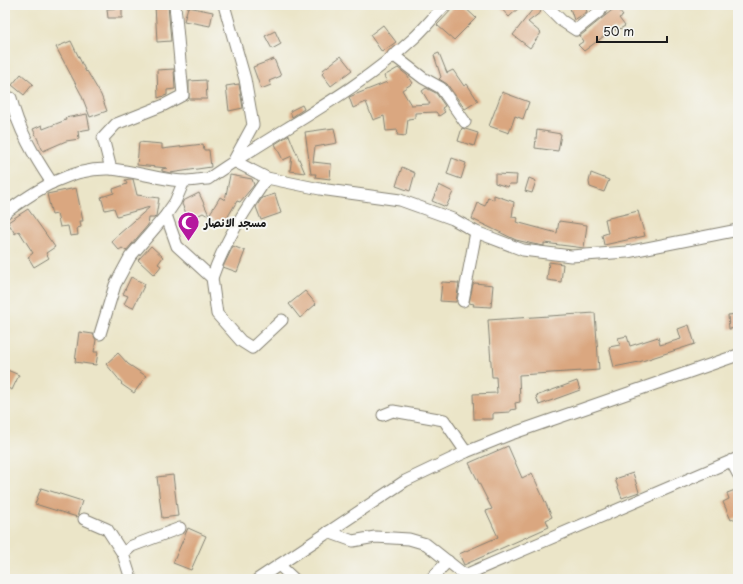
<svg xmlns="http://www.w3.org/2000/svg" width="743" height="584" viewBox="0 0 743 584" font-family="'Playpen Sans','Playpen Sans Arabic',sans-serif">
<rect width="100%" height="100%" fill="#f6f6f2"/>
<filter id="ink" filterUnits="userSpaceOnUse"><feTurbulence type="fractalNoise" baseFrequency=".025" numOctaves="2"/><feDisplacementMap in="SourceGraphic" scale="8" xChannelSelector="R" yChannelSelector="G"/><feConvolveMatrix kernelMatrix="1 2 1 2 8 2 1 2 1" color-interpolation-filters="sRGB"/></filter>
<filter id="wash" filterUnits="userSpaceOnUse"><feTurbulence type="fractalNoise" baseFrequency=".012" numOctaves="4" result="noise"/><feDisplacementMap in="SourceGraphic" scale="16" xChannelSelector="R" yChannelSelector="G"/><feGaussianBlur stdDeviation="0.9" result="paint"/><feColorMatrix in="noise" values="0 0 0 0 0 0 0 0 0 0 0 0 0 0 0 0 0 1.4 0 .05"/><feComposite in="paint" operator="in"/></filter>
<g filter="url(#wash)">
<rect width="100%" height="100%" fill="#ebe5c8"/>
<g id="blocks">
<g fill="#daa780">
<polygon points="155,5 168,5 171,41 157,42"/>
<polygon points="456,5 462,5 476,18 454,40 437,25"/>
<polygon points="498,5 522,5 509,17"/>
<polygon points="536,5 541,12 528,22 541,33 530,48 513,35"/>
<polygon points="569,5 585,5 587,12 574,20"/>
<polygon points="188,7 213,12 210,26 184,21"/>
<polygon points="616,7 623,16 619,18 625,26 616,31 615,28 584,51 578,45 584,41 580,36"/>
<polygon points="122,8 122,18 108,18 107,9"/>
<polygon points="383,25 396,42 382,52 370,35"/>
<polygon points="275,31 281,44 272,49 265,36"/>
<polygon points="71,41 86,72 87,71 101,95 107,111 90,117 81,94 56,47"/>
<polygon points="439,53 447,73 453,70 464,86 467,84 478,101 465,109 447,84 439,79 441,77 434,55"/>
<polygon points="341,56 352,70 331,86 322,74 324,72 323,70"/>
<polygon points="274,59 281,76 269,81 271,85 261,89 253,67"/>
<polygon points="398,68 407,75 413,83 402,90 411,105 430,104 422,91 426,88 436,93 445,106 442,108 445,112 439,116 436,112 415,113 415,118 408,119 406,136 397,135 398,130 386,131 384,116 373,120 366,102 353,108 349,97 387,82 384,76"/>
<polygon points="174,69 175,89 167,90 167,95 158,98 157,70"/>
<polygon points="21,74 33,84 24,95 12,85"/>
<polygon points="206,80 207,99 189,99 189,81"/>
<polygon points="239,84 243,108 229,111 226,86"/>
<polygon points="502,92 529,102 523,119 515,116 509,133 489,126"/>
<polygon points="302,105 304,109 292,117 290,111"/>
<polygon points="87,114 90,129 78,131 79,139 66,141 43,151 33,129 42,125 43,129 66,120 65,118"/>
<polygon points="334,128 337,143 315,147 313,162 331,164 330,179 315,177 316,174 311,174 305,132"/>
<polygon points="462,128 478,133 474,146 458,141"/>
<polygon points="537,130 561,134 558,151 535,148"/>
<polygon points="289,135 293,145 305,173 290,171 292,156 283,160 275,144"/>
<polygon points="139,142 162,144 162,149 203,144 204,150 209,150 211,167 170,173 162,171 162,169 167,168 137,165"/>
<polygon points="452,158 466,163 461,179 447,174"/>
<polygon points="402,167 415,173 410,191 396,186"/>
<polygon points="591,173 609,180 604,192 590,187 589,182"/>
<polygon points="495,174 517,175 516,184 509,184 508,187 495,183"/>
<polygon points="230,175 252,179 254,185 240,202 237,201 223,225 203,213 189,220 182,204 183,201 199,193 209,215 220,197 225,200"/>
<polygon points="529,178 536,181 532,193 525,191"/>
<polygon points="129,179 133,179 137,195 159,198 156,216 154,218 149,218 148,225 126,251 122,248 119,250 111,241 150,207 117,216 114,208 105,210 101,197 114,193 113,189 127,184 125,180"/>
<polygon points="439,185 453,192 446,207 432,201"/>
<polygon points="76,188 83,221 80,221 81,227 77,228 78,235 70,236 68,226 60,227 57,214 52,215 47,194"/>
<polygon points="275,194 281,213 261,220 256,207 262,198"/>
<polygon points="494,195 514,202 512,217 518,218 516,222 557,233 559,221 587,225 584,248 544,243 544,246 533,244 516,240 472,219 478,203 485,206 488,197 494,200"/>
<polygon points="28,209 55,247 46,253 49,258 34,267 28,257 33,253 19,231 15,234 8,222"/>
<polygon points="638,211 645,236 604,245 602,235 608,233 605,219"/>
<polygon points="151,246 163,257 158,264 161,266 154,275 138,260"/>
<polygon points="233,246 245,251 237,272 223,267"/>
<polygon points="549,262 563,264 561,282 547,280"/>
<polygon points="131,277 145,284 133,308 124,304 128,296 123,294"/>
<polygon points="442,282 459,283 456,302 440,301"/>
<polygon points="475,283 493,285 491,307 473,306 474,304 469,303 473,284"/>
<polygon points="305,291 316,304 300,318 289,304"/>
<polygon points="595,313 599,370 519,375 520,402 515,403 516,409 510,410 510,412 493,413 493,419 474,419 473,394 497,393 496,377 492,377 488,320"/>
<polygon points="738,314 738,328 729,329 728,315"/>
<polygon points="689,325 695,344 639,362 614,367 609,347 620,345 618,338 627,336 630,346 658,337 660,345 681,339 678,329"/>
<polygon points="79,332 93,334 96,340 94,352 98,352 96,365 75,362"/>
<polygon points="118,353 128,364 146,376 134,393 121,384 122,383 106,364"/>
<polygon points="5,369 19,375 12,390 5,387"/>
<polygon points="577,381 580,390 539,405 536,396"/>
<polygon points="508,446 522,478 532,473 552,517 546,520 549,527 464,565 459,554 498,537 486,511 492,509 469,463"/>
<polygon points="633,473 639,492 622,498 615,479"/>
<polygon points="173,475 178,516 162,518 157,477"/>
<polygon points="41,488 82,501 77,517 35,504"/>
<polygon points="738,489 738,517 731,520 723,502 729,499 727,493"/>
<polygon points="188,528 206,536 191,570 173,563"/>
</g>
</g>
</g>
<g filter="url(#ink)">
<use href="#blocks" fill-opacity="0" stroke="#848072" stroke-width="1"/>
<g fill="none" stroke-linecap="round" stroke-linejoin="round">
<defs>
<g id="minor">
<polyline points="224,5 245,79 253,125 234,160"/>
<polyline points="546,5 562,21 576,30 600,11 603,5"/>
<polyline points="393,55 423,78 441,88 465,122"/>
<path d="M11 98C18 129 34 156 52 183"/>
<polyline points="234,161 267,178 320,189 400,200 453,219 476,232 523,250 571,256 627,252 738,230"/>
<polyline points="111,169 103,138 116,124 164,105 183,95 175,5"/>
<path d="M5 213C36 190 71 167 111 169 135 171 160 180 184 181 192 181 201 179 208 179 276 131 353 95 414 38 425 28 434 16 445 5"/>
<polyline points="166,215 177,246 212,278 217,314 241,341 252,348 282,320"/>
<path d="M212 278C224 242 245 210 267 178"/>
<polyline points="463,301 476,232"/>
<polyline points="100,334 115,285 130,257 166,215 175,202 184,181"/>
<polyline points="383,415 393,411 444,420 466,452"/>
<polyline points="731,461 738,474"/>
<polyline points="84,519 107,529 123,554 131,579"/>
<polyline points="328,532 353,541 375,537 409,539 426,544 470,579"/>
<polyline points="123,554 132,546 180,528"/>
<polyline points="279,565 294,579"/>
<polyline points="465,575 738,458"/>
<polyline points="258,579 405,481 466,452 511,434 738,355"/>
<polyline points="431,579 448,561"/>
</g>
</defs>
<use href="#minor" stroke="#848072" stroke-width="13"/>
<use href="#minor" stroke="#fff" stroke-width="11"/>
</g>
</g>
<defs>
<symbol id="mosque-pin" viewBox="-11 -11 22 30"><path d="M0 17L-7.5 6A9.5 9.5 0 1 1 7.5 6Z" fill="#b5179e" stroke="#f6f6f2"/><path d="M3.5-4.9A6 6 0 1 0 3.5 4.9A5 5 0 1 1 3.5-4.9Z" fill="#fff"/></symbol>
</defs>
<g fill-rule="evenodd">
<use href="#mosque-pin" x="176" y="210" width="25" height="34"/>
</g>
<g text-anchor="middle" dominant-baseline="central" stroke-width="4" stroke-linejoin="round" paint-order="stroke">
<g font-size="11" font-weight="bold" fill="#1c1c1c" stroke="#f6f6f2" text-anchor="start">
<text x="204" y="222">مسجد الانصار</text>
</g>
</g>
<rect width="743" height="584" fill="none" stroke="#f6f6f2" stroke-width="20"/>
<path d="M597 36v6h70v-6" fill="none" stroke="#1c1c1c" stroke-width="2"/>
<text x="603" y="36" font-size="12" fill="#1c1c1c" stroke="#f6f6f2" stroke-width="3" paint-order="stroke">50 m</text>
</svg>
